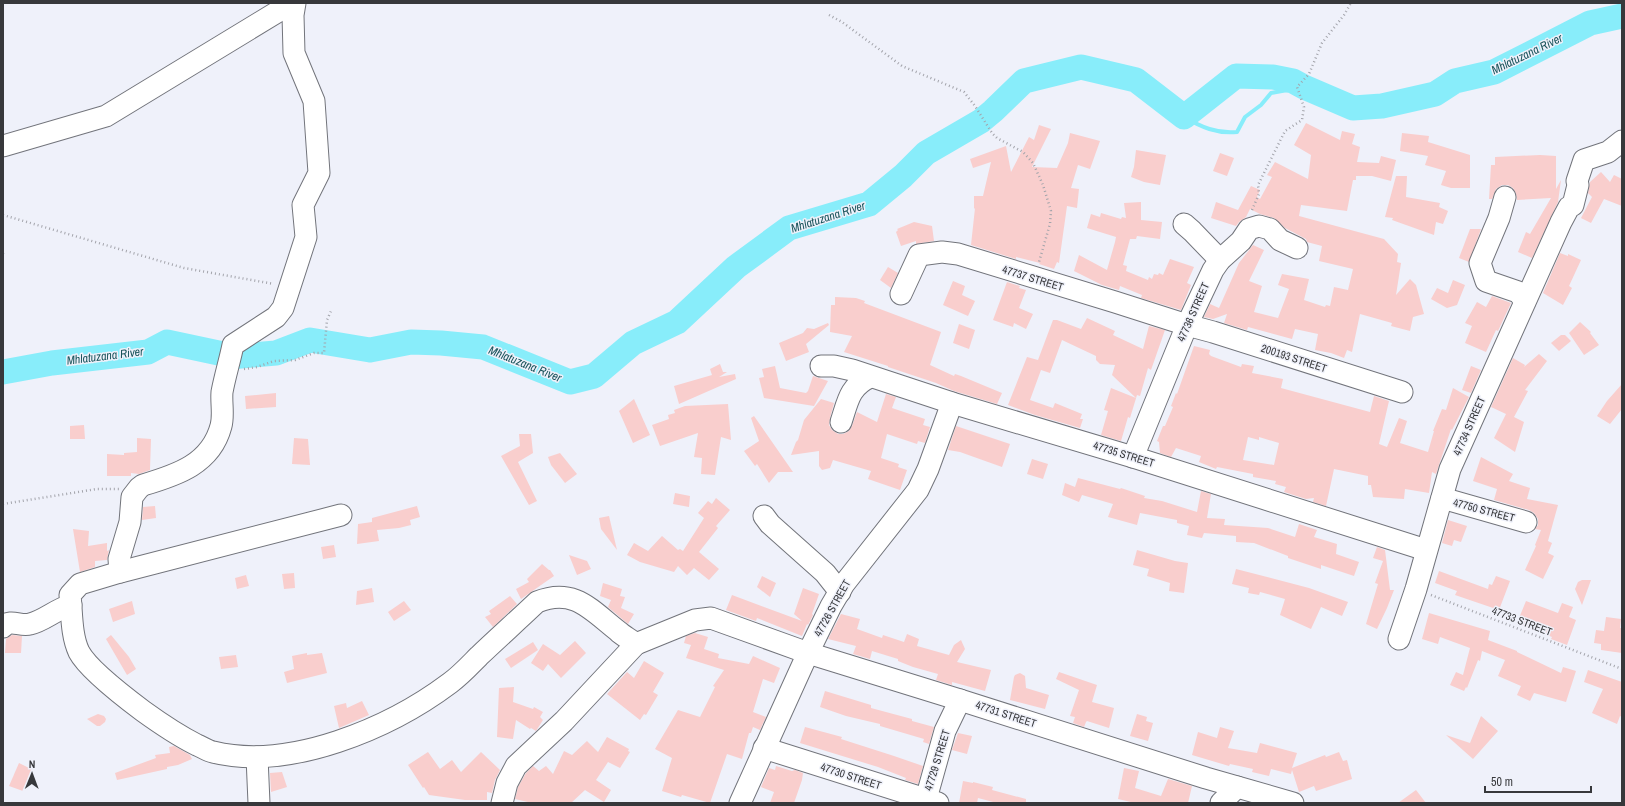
<svg xmlns="http://www.w3.org/2000/svg" width="1625" height="806" viewBox="0 0 1625 806" font-family="'Archivo Narrow',sans-serif">
<rect width="100%" height="100%" fill="#eff1fa"/>
<g fill="none" stroke-linecap="round" stroke-linejoin="round">
<path stroke="#88edfa" stroke-width="4" d="M1184 117C1201 127 1217 134 1237 132L1245 117 1261 105 1271 93 1304 87"/>
<polyline stroke="#88edfa" stroke-width="25" points="3,372 52,363 148,352 167,342 228,355 230,357 276,353 310,340 370,350 411,342 441,343 483,347 570,382 594,376 633,343 677,322 736,267 789,228 869,204 903,176 926,153 981,121 993,111 1024,81 1081,67 1136,80 1184,117 1236,76 1273,77 1293,81 1304,87 1353,108 1382,106 1435,94 1455,81 1494,72 1590,23 1622,16"/>
</g>
<g fill="#f9cecd" fill-rule="evenodd">
<polygon points="1306,123 1340,140 1342,131 1355,134 1352,144 1360,147 1357,162 1379,163 1381,156 1396,160 1391,181 1372,176 1356,176 1356,180 1353,180 1347,211 1301,205 1299,216 1384,239 1398,254 1397,262 1401,263 1396,295 1410,279 1416,285 1424,314 1413,317 1410,331 1391,326 1392,323 1360,314 1352,352 1347,350 1344,358 1331,353 1315,350 1318,334 1295,329 1292,339 1248,327 1247,330 1224,323 1227,314 1213,319 1204,317 1210,304 1219,308 1239,263 1253,245 1264,250 1249,281 1262,286 1254,312 1278,318 1289,289 1278,285 1282,274 1309,279 1304,300 1325,307 1326,305 1330,306 1334,287 1348,290 1353,269 1319,261 1322,246 1307,242 1306,239 1285,228 1274,218 1260,214 1250,209 1246,217 1239,222 1236,226 1211,218 1216,202 1238,210 1251,186 1260,190 1257,197 1260,199 1272,177 1267,175 1275,162 1308,179 1311,155 1294,145"/>
<polygon points="1039,125 1051,129 1032,167 1057,168 1068,143 1070,133 1100,141 1090,169 1078,165 1071,188 1079,189 1077,208 1067,206 1059,263 1057,262 1054,269 1039,264 1040,263 1016,257 1016,259 971,245 975,208 974,209 974,196 983,196 991,162 973,168 970,159 1006,146 1011,172 1029,137 1034,140"/>
<polygon points="1402,133 1429,136 1428,142 1470,155 1470,188 1451,188 1441,185 1446,171 1425,165 1428,156 1400,151"/>
<polygon points="1136,150 1166,155 1160,185 1144,182 1131,177 1134,167"/>
<polygon points="1220,153 1234,158 1227,176 1213,171"/>
<polygon points="1540,155 1556,156 1556,189 1561,180 1558,202 1532,258 1518,252 1526,232 1530,234 1551,198 1517,200 1516,194 1513,188 1508,185 1502,185 1496,189 1492,199 1489,199 1491,165 1495,165 1495,157"/>
<polygon points="1601,172 1610,182 1614,175 1622,179 1622,206 1604,199 1591,223 1581,218 1592,197 1588,193 1590,182"/>
<polygon points="1396,176 1407,176 1406,197 1440,203 1439,207 1448,211 1443,224 1436,222 1434,235 1392,220 1393,218 1385,217"/>
<polygon points="1141,202 1141,220 1162,222 1160,239 1137,236 1136,239 1130,239 1123,265 1127,266 1126,271 1148,280 1149,277 1152,279 1154,274 1158,275 1159,273 1163,275 1170,259 1194,267 1187,283 1191,285 1181,310 1141,298 1142,295 1120,286 1119,290 1102,285 1074,271 1079,255 1107,270 1115,242 1116,237 1087,228 1091,214 1100,217 1101,213 1121,219 1122,217 1126,218 1124,203"/>
<polygon points="914,222 932,226 934,241 916,244 916,241 901,246 896,232 898,230 897,229"/>
<polygon points="1470,229 1481,229 1469,262 1459,258"/>
<polygon points="1560,253 1568,256 1568,254 1581,260 1569,286 1572,288 1563,305 1543,293"/>
<polygon points="888,267 898,273 891,288 880,280"/>
<polygon points="1453,280 1465,285 1457,305 1447,308 1431,299 1437,288 1448,293"/>
<polygon points="953,281 965,286 962,295 975,301 968,316 943,305"/>
<polygon points="1007,282 1020,286 1019,288 1026,290 1019,308 1033,314 1026,329 1014,323 1013,327 993,320"/>
<polygon points="1492,296 1511,303 1498,331 1496,330 1486,352 1465,343 1472,326 1465,323 1477,302 1486,307"/>
<polygon points="835,297 856,298 865,301 864,303 941,332 930,365 954,376 955,374 961,376 1002,393 997,404 954,391 936,383 888,367 888,366 844,352 852,336 830,332 831,305 835,305"/>
<polygon points="1087,318 1115,331 1113,335 1143,349 1149,326 1165,330 1151,370 1148,368 1140,396 1137,395 1130,418 1128,417 1121,441 1101,435 1108,411 1104,410 1111,388 1136,398 1112,375 1115,365 1100,364 1096,360 1096,356 1062,340 1050,373 1041,370 1030,400 1053,408 1055,403 1082,414 1080,419 1083,419 1080,428 1035,415 1008,405 1027,357 1038,360 1053,320 1057,320 1081,329"/>
<polygon points="1580,322 1591,332 1590,333 1599,345 1584,355 1569,333"/>
<polygon points="828,323 829,325 806,344 809,352 786,361 779,343 803,333 807,328 814,329"/>
<polygon points="959,324 975,330 969,349 953,343"/>
<polygon points="1561,335 1565,335 1571,341 1559,351 1551,343"/>
<path d="M1194 346 1210 350 1209 354 1211 356 1241 367 1242 364 1254 366 1252 373 1283 379 1281 388 1370 412 1374 396 1389 401 1379 444 1387 447 1399 418 1407 421 1400 443 1428 452 1434 431H1433L1442 409 1446 410 1453 388 1469 397 1452 430 1451 429 1436 474 1432 472 1429 493 1405 489 1404 499 1373 497 1371 485H1368V476L1334 469 1326 506 1313 502 1314 498 1306 499 1284 492 1286 487 1275 484 1276 481 1253 477V474L1217 467 1216 469 1199 462 1201 456 1176 448 1171 457 1160 453 1159 442 1157 441 1163 426H1165L1173 407 1171 406 1176 393 1177 394ZM1248 437 1259 440V437L1279 443 1274 465 1243 460Z"/>
<polygon points="1539,354 1547,361 1525,390 1528,391 1514,417 1524,422 1515,452 1494,438 1506,414 1491,407 1513,358 1525,365 1524,367"/>
<polygon points="720,364 723,372 727,372 719,377 735,374 736,379 679,404 674,386 712,375 710,369"/>
<polygon points="775,366 780,388 806,393 808,391 813,376 828,381 814,406 764,398 759,378 764,377 762,369"/>
<polygon points="1471,366 1481,370 1471,393 1462,390"/>
<polygon points="1622,384 1622,409 1610,424 1597,416 1607,401"/>
<polygon points="276,393 276,407 246,409 245,396"/>
<polygon points="886,394 896,397 892,408 925,419 923,425 930,427 925,443 918,441 917,444 887,434 881,458 899,464 898,467 907,470 900,490 868,479 871,471 833,460 830,468 822,470 819,466 819,451 791,455 796,442 798,440 804,420 821,399 834,403 830,418 829,425 832,430 838,434 843,434 849,431 852,426 857,412 877,422"/>
<polygon points="634,399 650,435 633,443 619,411"/>
<polygon points="728,404 731,440 721,437 715,475 701,474 702,458 694,457 698,433 660,446 652,425 669,419 668,415 675,413 674,410 685,406"/>
<polygon points="754,416 793,472 778,472 769,483 757,464 755,466 744,451 759,441 751,418"/>
<polygon points="84,425 85,439 70,439 70,426"/>
<polygon points="956,426 1010,444 1002,467 960,452 948,450"/>
<polygon points="519,434 531,434 533,453 518,462 537,501 529,505 501,456 520,446"/>
<polygon points="137,438 151,439 150,470 139,474 131,473 131,476 107,476 107,454 124,455 124,453 137,452"/>
<polygon points="294,438 308,439 310,465 292,464"/>
<polygon points="560,453 577,474 565,483 551,465 548,457"/>
<polygon points="1481,457 1513,474 1509,481 1530,488 1527,499 1558,505 1548,541 1552,543 1548,553 1554,556 1543,579 1525,570 1536,546 1535,545 1541,530 1535,529 1538,525 1538,519 1534,513 1529,510 1494,500 1497,489 1473,481"/>
<polygon points="1032,459 1048,464 1043,479 1027,474"/>
<polygon points="1078,478 1120,489 1121,488 1145,496 1144,498 1162,501 1197,512 1201,491 1211,494 1207,518 1225,519 1224,525 1268,528 1295,537 1299,524 1317,530 1314,537 1337,544 1336,554 1359,562 1354,576 1321,565 1321,569 1288,558 1288,556 1254,543 1236,542 1236,536 1204,533 1202,538 1187,535 1189,526 1177,523 1177,520 1140,513 1137,525 1108,517 1113,504 1082,495 1079,502 1062,495 1065,483 1075,487"/>
<polygon points="675,493 690,496 689,507 673,504"/>
<polygon points="716,498 730,510 716,526 718,528 699,552 719,569 709,580 694,568 687,575 678,566 674,572 640,562 627,555 634,543 648,551 662,536 678,550 680,549 683,551 704,518 698,513 708,501 712,504"/>
<polygon points="155,506 156,518 142,520 143,507"/>
<polygon points="417,506 420,517 410,520 411,525 399,528 377,530 379,541 357,544 358,524 372,522 372,518"/>
<polygon points="609,516 617,550 601,529 599,518"/>
<polygon points="1448,520 1467,526 1461,542 1454,540 1452,546 1442,543"/>
<polygon points="73,529 89,531 88,546 107,543 107,551 109,550 107,560 95,561 95,567 80,572"/>
<polygon points="334,545 336,557 323,559 321,547"/>
<polygon points="1377,547 1385,550 1390,590 1394,590 1387,608 1377,629 1366,624 1378,584 1375,583 1383,561 1373,558"/>
<polygon points="1137,550 1175,561 1188,563 1184,593 1169,591 1170,583 1147,576 1149,569 1133,565"/>
<polygon points="569,555 587,561 591,569 577,575"/>
<polygon points="542,564 549,570 550,570 554,576 521,599 516,589 529,582 527,579"/>
<polygon points="1236,569 1309,588 1348,602 1342,616 1321,607 1311,629 1280,615 1285,599 1260,592 1259,595 1248,593 1249,588 1232,584"/>
<polygon points="1439,571 1488,589 1489,584 1492,585 1496,576 1510,581 1499,610 1455,595 1457,591 1435,583"/>
<polygon points="294,573 295,588 284,589 282,574"/>
<polygon points="246,575 249,586 237,589 235,578"/>
<polygon points="762,576 776,583 770,597 757,587"/>
<polygon points="1582,580 1591,580 1582,605 1575,589 1578,582"/>
<polygon points="603,583 622,589 620,596 625,597 621,608 634,614 628,624 608,607 611,600 600,596"/>
<polygon points="372,588 374,602 356,605 357,591"/>
<polygon points="803,588 819,594 812,614 813,615 808,625 807,624 802,636 757,618 756,621 726,610 732,595 802,621 794,614"/>
<polygon points="510,596 517,604 493,627 485,617 491,614 489,611"/>
<polygon points="132,601 135,614 113,622 109,609"/>
<polygon points="404,601 411,610 394,621 388,612"/>
<polygon points="1526,601 1558,613 1562,603 1573,607 1569,617 1576,620 1567,645 1551,639 1552,637 1517,623"/>
<polygon points="1429,613 1490,631 1488,640 1517,651 1517,652 1561,673 1563,667 1576,671 1566,702 1534,693 1530,701 1517,695 1521,686 1498,676 1505,660 1482,651 1480,661 1478,660 1467,688 1466,687 1464,691 1450,685 1456,672 1463,675 1470,648 1440,637 1438,644 1422,639"/>
<polygon points="841,614 860,619 857,629 882,638 883,635 904,642 907,634 919,639 917,646 949,655 954,645 961,640 965,649 957,662 991,670 985,691 952,682 952,685 936,680 938,674 913,667 898,661 898,659 872,651 870,659 853,654 856,646 828,639"/>
<polygon points="1606,617 1621,619 1620,628 1622,628 1622,653 1601,650 1601,644 1594,643 1596,630 1604,631"/>
<polygon points="695,633 708,637 704,649 719,654 718,658 749,664 753,656 780,668 774,683 763,679 753,712 766,717 760,730 753,727 751,733 749,733 742,759 727,754 710,803 682,795 681,797 662,791 672,758 655,749 678,710 700,717 715,687 713,686 724,670 686,658 691,645 684,643 686,636"/>
<polygon points="12,635 22,636 21,653 5,653 6,639"/>
<polygon points="111,635 129,657 136,669 127,675 106,639"/>
<polygon points="575,641 586,653 561,678 548,664 543,671 531,663 543,644 560,655"/>
<polygon points="533,642 538,650 511,668 505,659"/>
<polygon points="307,653 307,655 322,653 327,673 287,683 284,672 294,669 292,656"/>
<polygon points="236,655 238,667 221,669 219,657"/>
<polygon points="644,661 664,673 653,692 658,695 646,715 644,714 640,720 607,694 627,672 634,678"/>
<polygon points="1588,670 1622,682 1622,717 1620,716 1617,724 1592,713 1603,689 1584,682"/>
<polygon points="1059,672 1097,685 1092,702 1114,708 1109,728 1087,721 1086,722 1084,727 1073,723 1075,717 1070,716 1079,690 1056,679"/>
<polygon points="1020,673 1025,676 1026,688 1049,695 1045,709 1010,700 1014,677 1015,675"/>
<polygon points="514,687 513,702 533,709 534,707 543,712 540,717 543,720 536,731 531,728 530,729 516,720 513,739 497,737 499,688"/>
<polygon points="825,691 871,705 871,708 912,719 912,721 934,727 929,744 923,742 924,739 880,726 880,724 846,716 820,707"/>
<polygon points="362,701 369,715 339,728 334,706 346,703 347,708"/>
<polygon points="98,714 104,716 106,719 105,722 100,726 97,726 87,719"/>
<polygon points="1137,714 1147,717 1146,721 1153,723 1148,741 1130,736"/>
<polygon points="1481,716 1498,731 1473,759 1446,735 1470,743"/>
<polygon points="805,727 842,737 841,739 894,756 923,766 918,784 905,780 906,778 878,767 800,743"/>
<polygon points="1220,727 1234,731 1228,748 1257,753 1260,743 1297,753 1292,768 1325,755 1326,757 1339,752 1343,761 1347,760 1352,779 1316,791 1314,786 1299,792 1292,770 1291,774 1271,769 1269,776 1252,772 1253,769 1230,764 1229,766 1192,755 1198,732 1217,738"/>
<polygon points="958,733 972,736 967,754 952,750"/>
<polygon points="607,737 629,749 628,751 630,752 620,768 608,762 596,780 611,790 604,802 585,790 571,803 532,803 515,799 518,787 526,773 533,766 539,771 546,766 553,774 564,751 572,755 587,741 598,752"/>
<polygon points="174,746 190,755 192,759 178,765 167,767 167,769 117,780 115,773 156,758 155,755 170,753 169,747"/>
<polygon points="428,752 440,769 452,760 461,772 481,752 500,770 495,780 492,793 487,792 487,800 465,800 429,795 424,787 423,788 408,765"/>
<polygon points="19,763 33,770 23,791 9,786"/>
<polygon points="776,766 792,771 795,770 803,773 802,780 794,803 770,803 774,792 761,787 769,768 775,770"/>
<polygon points="1124,768 1139,771 1135,788 1161,796 1168,779 1192,786 1188,803 1135,803 1118,799"/>
<polygon points="282,772 287,787 271,792 270,773"/>
<polygon points="963,781 973,783 973,782 993,787 992,790 1026,799 1026,803 997,803 978,798 977,803 959,803"/>
<polygon points="1416,790 1426,803 1398,803"/>
</g>
<g fill="none" stroke-linecap="round" stroke-linejoin="round">
<defs>
<g id="minor">
<path d="M295 3 293 15 294 53 314 101 319 173 303 205 306 237 283 308 276 317 233 345C230 360 225 376 222 392 221 403 224 415 221 426 211 464 177 475 143 485L139 488 132 497 130 522 119 559 120 572 80 584 70 595C72 613 71 635 79 652 88 669 127 699 143 711 161 724 177 735 197 745 202 747 208 751 213 752 290 771 390 728 450 683 461 675 470 665 479 656 498 638 518 620 537 602 574 587 591 610 618 631 623 636 630 639 636 644L695 620 711 618 808 653 960 700 1206 778 1293 803"/>
<polyline points="3,146 106,116 292,3"/>
<polyline points="1505,197 1499,218 1480,263 1486,281 1518,292 1525,301"/>
<polyline points="1184,224 1192,231 1220,260"/>
<polyline points="901,294 919,255 942,252 958,254 1115,302 1187,325 1213,332 1402,392"/>
<polyline points="821,366 834,366 852,370 952,403 1133,457 1426,550"/>
<path d="M841 422C848 401 849 387 870 377"/>
<polyline points="1133,457 1187,325 1213,270 1220,260 1241,241 1249,229 1259,226 1270,229 1280,240 1297,248"/>
<polyline points="1442,498 1526,522"/>
<polyline points="764,516 770,524 825,573 840,592"/>
<polyline points="120,572 341,515"/>
<path d="M3 627C11 618 20 627 30 624 44 621 56 609 71 605"/>
<polyline points="1399,639 1416,589 1450,469 1561,222 1569,207 1573,205 1578,185 1577,181 1584,160 1608,152 1622,141"/>
<polyline points="764,748 938,803"/>
<polyline points="257,757 259,803"/>
<polyline points="926,799 945,731 960,700"/>
<polyline points="502,803 507,783 516,766 564,721 636,644"/>
<polyline points="740,803 808,653 831,606 844,584 918,490 928,469 952,403"/>
<polyline points="1221,803 1237,787"/>
</g>
</defs>
<use href="#minor" stroke="#72747b" stroke-width="23"/>
<g stroke="#a3a4ab" stroke-width="2.5" stroke-dasharray="1 3" stroke-linecap="butt">
<polyline points="829,15 842,22 902,66 964,92 975,106 992,133 997,138 1023,152 1033,163 1043,185 1051,211 1050,224 1039,262"/>
<polyline points="1252,210 1259,194 1258,185 1285,131 1302,120 1304,107 1297,87 1309,74 1322,43 1344,15 1351,3"/>
<polyline points="3,215 184,268 274,284"/>
<polyline points="3,253 3,256"/>
<polyline points="244,369 257,367 274,361 295,360 314,353 324,353 327,320 331,311"/>
<polyline points="3,504 97,489 119,489"/>
<polyline points="1431,595 1622,669"/>
</g>
<use href="#minor" stroke="#fff" stroke-width="21"/>
</g>
<g text-anchor="middle" dominant-baseline="central" stroke-width="3" stroke-linejoin="round" paint-order="stroke">
<g font-size="11" fill="#37383b" stroke="#eff1fa">
<text transform="translate(1033 278) rotate(17)">47737 STREET</text>
<text transform="translate(1193 312) rotate(-66)">47736 STREET</text>
<text transform="translate(1294 358) rotate(18)">200193 STREET</text>
<text transform="translate(1469 426) rotate(-66)">47734 STREET</text>
<text transform="translate(1124 454) rotate(17)">47735 STREET</text>
<text transform="translate(1484 510) rotate(15)">47750 STREET</text>
<text transform="translate(832 608) rotate(-61)">47726 STREET</text>
<text transform="translate(1522 621) rotate(21)">47733 STREET</text>
<text transform="translate(1006 714) rotate(18)">47731 STREET</text>
<text transform="translate(937 760) rotate(-73)">47729 STREET</text>
<text transform="translate(851 776) rotate(18)">47730 STREET</text>
</g>
<g font-size="12" font-style="italic" fill="#18535a" stroke="#eff1fa">
<text transform="translate(1527 54) rotate(-26)">Mhlatuzana River</text>
<text transform="translate(828 217) rotate(-18)">Mhlatuzana River</text>
<text transform="translate(105 356) rotate(-7)">Mhlatuzana River</text>
<text transform="translate(525 364) rotate(22)">Mhlatuzana River</text>
</g>
</g>
<rect width="1625" height="806" fill="none" stroke="#37383b" stroke-width="8"/>
<g transform="translate(32 774) rotate(1)" stroke="#eff1fa" stroke-width="3" paint-order="stroke">
<path d="M0-3L7 15L0 10L-7 15Z" fill="#37383b"/>
<text y="-6" font-size="11" font-weight="bold" text-anchor="middle" fill="#37383b">N</text>
</g>
<path d="M1485 786v6h106v-6" fill="none" stroke="#37383b" stroke-width="2"/>
<text x="1491" y="786" font-size="12" fill="#37383b" stroke="#eff1fa" stroke-width="3" paint-order="stroke">50 m</text>
</svg>
